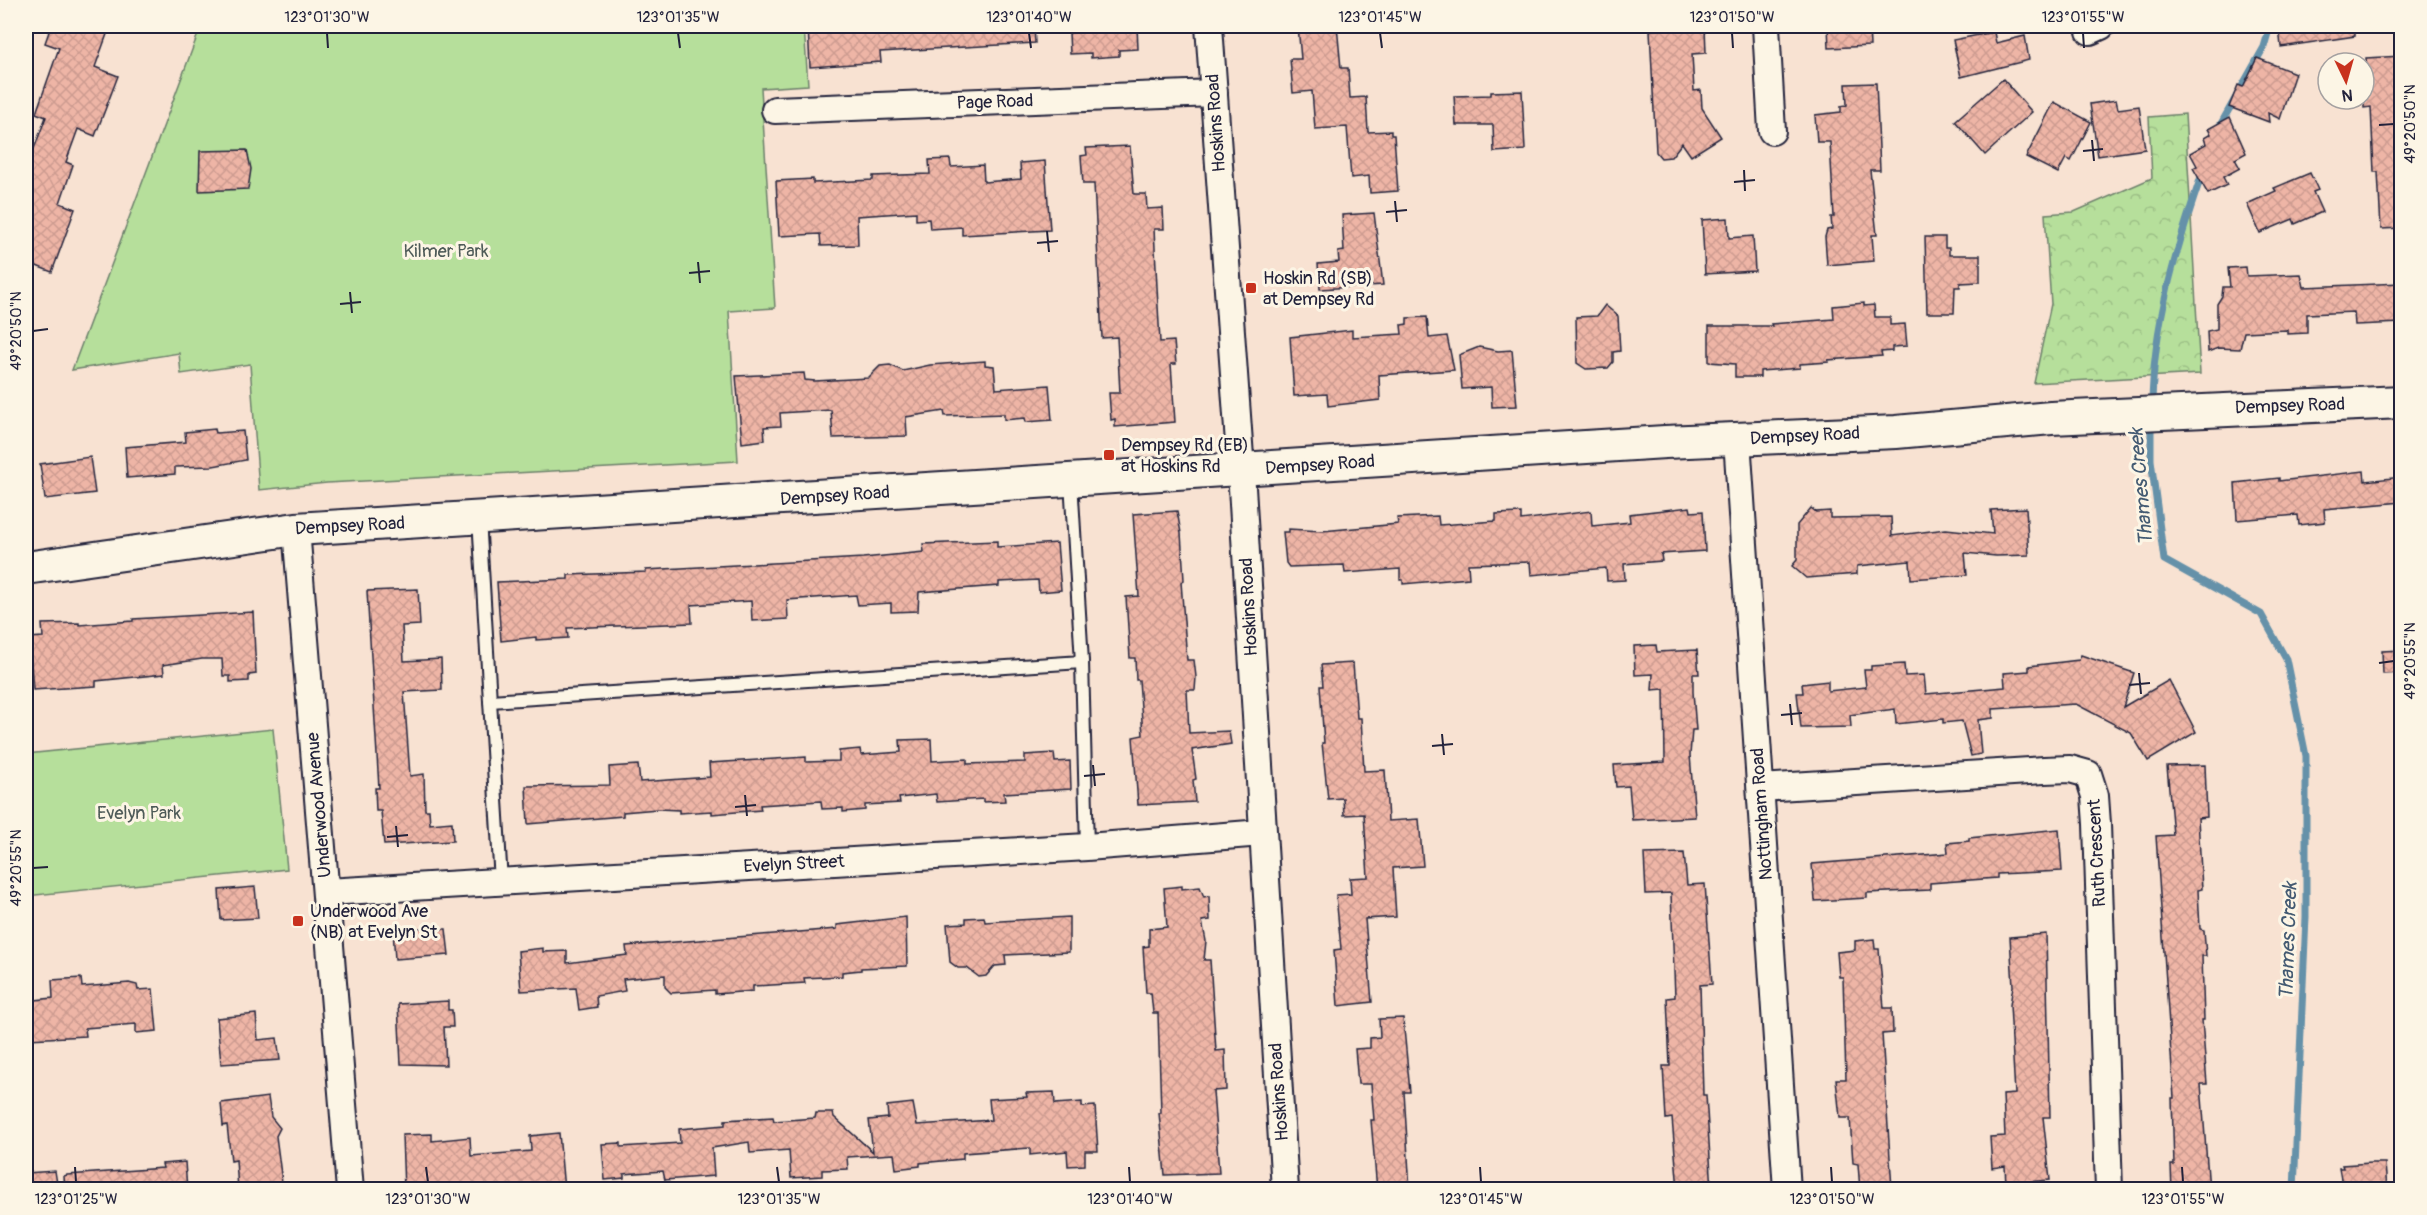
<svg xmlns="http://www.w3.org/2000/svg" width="2427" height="1215" viewBox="0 0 2427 1215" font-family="Pangolin,sans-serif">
<defs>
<pattern id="forest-crowns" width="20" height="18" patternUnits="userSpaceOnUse" patternTransform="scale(1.5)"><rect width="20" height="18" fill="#b6df9b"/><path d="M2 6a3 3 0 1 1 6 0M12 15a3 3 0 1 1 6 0" fill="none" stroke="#9cbf86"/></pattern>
<pattern id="building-cross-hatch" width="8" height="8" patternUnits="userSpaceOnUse" patternTransform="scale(1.5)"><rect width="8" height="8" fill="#eeb5a6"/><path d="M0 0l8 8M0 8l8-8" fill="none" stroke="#cc9b90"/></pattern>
</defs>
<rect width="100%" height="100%" fill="#f8e2d2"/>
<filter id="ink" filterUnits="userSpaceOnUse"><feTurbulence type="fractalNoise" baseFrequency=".0167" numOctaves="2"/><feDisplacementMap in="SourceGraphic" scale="12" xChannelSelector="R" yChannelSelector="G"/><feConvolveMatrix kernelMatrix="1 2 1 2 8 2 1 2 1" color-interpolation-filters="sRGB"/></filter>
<g filter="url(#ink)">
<g fill="#b6df9b" stroke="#6c806b" stroke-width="1.5">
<polygon points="201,26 804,26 808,85 761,88 775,308 729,311 738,461 327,483 259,490 250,364 181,374 179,353 72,370"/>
<polygon points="273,729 287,869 26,896 26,754"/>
</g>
<polygon fill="url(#forest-crowns)" stroke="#6c806b" stroke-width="1.5" points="2185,114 2200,374 2034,383 2051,304 2045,214 2074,212 2152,178 2149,117"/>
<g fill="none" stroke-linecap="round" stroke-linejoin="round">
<g stroke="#6591a9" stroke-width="7">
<polyline points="2218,129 2264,47 2270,26"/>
<path d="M2152 405C2153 325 2176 249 2202 174"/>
<polyline points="2151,422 2151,460 2164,560 2261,614 2286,659 2306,756 2306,917 2294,1190"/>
</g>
</g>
<g fill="url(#building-cross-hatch)" stroke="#22223b" stroke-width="1.5">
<polygon points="51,26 110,26 95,67 118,76 95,136 78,129 66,162 73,165 60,203 75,209 52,272 26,262 26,201 32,184 26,182 26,161 29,162 46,117 36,113 59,48 45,43"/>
<polygon points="808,26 1034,26 1035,43 880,52 881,62 810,67"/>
<polygon points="1081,26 1137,26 1138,49 1119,50 1119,56 1091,58 1091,53 1070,54 1069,33 1082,32"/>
<polygon points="1298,26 1337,26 1341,68 1348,68 1350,98 1366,97 1368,132 1391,131 1391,135 1394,135 1398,191 1370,193 1369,176 1351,178 1347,127 1315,129 1312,91 1293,93 1290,59 1301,59"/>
<polygon points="1828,26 1869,26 1870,46 1829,48"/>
<polygon points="2288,26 2355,26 2355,36 2281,47 2279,27"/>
<polygon points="1705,27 1706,53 1692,54 1694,91 1701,90 1702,108 1721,137 1691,156 1682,143 1671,157 1661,158 1656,152 1650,30"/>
<polygon points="1994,32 1996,43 2025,36 2029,60 1961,77 1953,40"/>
<polygon points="2402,56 2402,228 2381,229 2378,172 2374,172 2371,107 2364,108 2364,71 2367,71 2366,58"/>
<polygon points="2257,58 2295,73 2280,119 2268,113 2269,122 2229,107 2238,85 2243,87"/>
<polygon points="2003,79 2032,112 1985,155 1955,121"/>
<polygon points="1876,83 1880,170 1870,170 1877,235 1872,235 1874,261 1827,265 1825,237 1827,230 1832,229 1831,217 1834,217 1830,142 1817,142 1815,115 1841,112 1841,106 1847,105 1846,84"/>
<polygon points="1522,91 1525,150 1494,152 1493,125 1456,125 1454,96 1491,95 1491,92"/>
<polygon points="2116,100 2118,109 2139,106 2145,149 2098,156 2090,104"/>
<polygon points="2054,102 2091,122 2071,161 2066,158 2058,173 2026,157"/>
<polygon points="2230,117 2246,153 2235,159 2240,168 2223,177 2227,185 2208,194 2193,168 2197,166 2190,153 2206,144 2204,138 2211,134 2208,129"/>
<polygon points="1130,146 1134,194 1146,194 1147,209 1163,208 1164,229 1154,229 1158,306 1160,342 1174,341 1176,364 1171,364 1175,422 1115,427 1115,419 1111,420 1109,393 1120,393 1117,337 1102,338 1094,184 1083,184 1081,156 1087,155 1086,148"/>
<polygon points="247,150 251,169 248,189 199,191 200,151"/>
<polygon points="950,159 951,167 983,165 984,182 1021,179 1020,163 1045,161 1050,230 962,235 962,227 930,229 929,219 916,220 916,212 857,216 858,245 821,246 820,234 779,236 776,181 813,179 813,183 873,180 873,176 930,174 929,160"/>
<polygon points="2310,173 2318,190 2313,192 2322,212 2295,224 2293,219 2260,233 2247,204 2276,191 2274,188"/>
<polygon points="1374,213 1383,285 1320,289 1318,264 1339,262 1338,252 1344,251 1342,215"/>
<polygon points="1728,218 1729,238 1753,236 1755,271 1705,274 1702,220"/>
<polygon points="1925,237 1945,237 1945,248 1949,248 1949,255 1980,255 1980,282 1960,283 1960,287 1955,287 1954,313 1927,313"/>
<polygon points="2246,267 2247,276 2301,274 2304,287 2402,283 2402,323 2355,325 2354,312 2307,314 2307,333 2287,334 2287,330 2244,332 2240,349 2218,348 2208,352 2207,331 2217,329 2217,304 2222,296 2223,287 2230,287 2228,268"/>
<polygon points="1864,303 1864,306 1874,305 1875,317 1890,317 1890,325 1905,324 1907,346 1892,347 1892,351 1881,352 1882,356 1828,360 1829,362 1800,364 1800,368 1760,371 1760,377 1735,377 1735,364 1709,362 1709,326 1772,326 1771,324 1834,319 1833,306"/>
<polygon points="1605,305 1618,316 1620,351 1613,352 1613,362 1608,368 1586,369 1577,363 1576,317 1597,316"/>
<polygon points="1427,317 1429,338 1447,336 1454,370 1379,375 1380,400 1328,406 1327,394 1294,396 1290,337 1352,330 1352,337 1402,334 1401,325 1407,324 1407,318"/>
<polygon points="1479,347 1498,351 1512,350 1517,406 1492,407 1491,387 1462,389 1459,355"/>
<polygon points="985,361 985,365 994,366 996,389 1049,385 1052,420 1026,422 1025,418 1004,420 1004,414 945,416 944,411 906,417 907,436 833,438 831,410 795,412 780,413 781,426 764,427 765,440 742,443 736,376 804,373 805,380 815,381 868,378 880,366 890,365 903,371 930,365"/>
<polygon points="215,429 216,433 243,431 246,460 213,466 175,467 175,474 127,478 125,447 186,442 185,432"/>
<polygon points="90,457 95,493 45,499 40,464"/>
<polygon points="2364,471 2365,481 2402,477 2402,502 2324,509 2325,522 2299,525 2298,515 2237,520 2235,483 2279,478 2279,481"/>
<polygon points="1690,507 1691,512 1703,511 1705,551 1661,554 1662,561 1624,564 1625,580 1607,581 1606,568 1531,575 1530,562 1468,564 1469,578 1403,584 1403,580 1400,580 1400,569 1345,573 1344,565 1289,567 1286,563 1283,532 1289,532 1289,529 1322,531 1398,524 1397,518 1438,516 1439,525 1496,521 1496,514 1521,513 1521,520 1591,511 1592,526 1630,522 1629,514"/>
<polygon points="1811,508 1816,512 1830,511 1830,518 1891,517 1892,536 1946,529 1993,534 1991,510 2026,508 2029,555 1996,556 1965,553 1967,575 1911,579 1910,561 1857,566 1857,574 1806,578 1792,566 1797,560 1797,525"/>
<polygon points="1177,511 1181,533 1184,580 1181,582 1187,660 1194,660 1196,677 1195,690 1187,690 1189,733 1229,731 1231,744 1192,750 1196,779 1193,780 1195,802 1138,805 1133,737 1143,735 1139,680 1136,680 1135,658 1130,658 1126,597 1139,596 1133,514"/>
<polygon points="997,541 997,547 1057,543 1061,590 1039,592 1038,580 999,582 999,586 919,592 918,611 891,612 891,603 858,605 856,595 787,600 788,619 752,621 751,601 691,605 692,623 567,628 568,638 536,640 536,637 501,641 497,582 568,579 568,575 646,572 646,570 863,558 924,552 923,544"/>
<polygon points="418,589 420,625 402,626 404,661 441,659 442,690 404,692 410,776 424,774 425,810 429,810 430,824 452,822 453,841 384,845 381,811 376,811 375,788 379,788 367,591"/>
<polygon points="253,612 256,674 249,675 249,681 230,682 230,676 223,676 222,659 202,659 163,665 164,674 96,681 96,686 33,690 29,638 43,637 42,624 79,623 79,625 133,621 133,619"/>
<polygon points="1656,645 1657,652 1697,650 1699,674 1693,674 1693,692 1696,730 1692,730 1690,755 1695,817 1632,820 1629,786 1616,787 1614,765 1665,762 1664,689 1652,690 1653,674 1635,675 1634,646"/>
<polygon points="2402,650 2402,673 2383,674 2382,651"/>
<polygon points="2081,655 2134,673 2123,707 2169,680 2196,732 2148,761 2131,733 2076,704 1993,709 1993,718 1978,720 1981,754 1971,756 1962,721 1943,723 1943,719 1896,724 1895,709 1850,715 1851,727 1801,728 1797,693 1803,693 1802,684 1828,681 1828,691 1866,687 1864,670 1871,670 1871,666 1904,664 1905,676 1924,675 1926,694 2005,687 2004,673 2029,671 2029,666 2079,660"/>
<polygon points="1353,663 1357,718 1361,718 1364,771 1385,770 1388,821 1419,819 1423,866 1393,868 1396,917 1365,919 1372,1002 1338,1006 1334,950 1341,949 1336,895 1351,894 1350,878 1368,877 1364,814 1344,815 1343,798 1328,799 1322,743 1324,743 1320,686 1323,686 1321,665"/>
<polygon points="931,739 932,761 967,759 967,764 1025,762 1025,755 1054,753 1055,762 1070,761 1071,789 1004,793 1005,801 983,802 983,799 937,802 936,794 899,798 900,803 865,805 865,810 843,812 843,808 822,809 821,801 760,805 761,810 712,814 712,811 679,813 679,810 658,809 623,812 623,816 528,824 526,786 610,785 609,767 638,765 640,782 710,777 709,763 806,757 806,762 839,761 839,751 860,749 861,755 901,752 900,740"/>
<polygon points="2205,765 2207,817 2198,818 2202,889 2198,890 2200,929 2204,930 2206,956 2202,956 2204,1020 2202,1020 2207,1084 2201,1084 2209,1190 2172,1190 2171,1165 2174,1165 2172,1098 2174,1098 2156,836 2173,835 2167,766"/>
<polygon points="2059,829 2062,871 1997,874 1997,878 1930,883 1930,890 1867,893 1867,898 1815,901 1812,864 1948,853 1947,843 1969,841 1969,838"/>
<polygon points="1684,853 1687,885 1705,884 1712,984 1700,985 1703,1095 1706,1095 1712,1190 1678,1190 1672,1118 1666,1119 1663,1066 1670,1066 1667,998 1675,997 1671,893 1646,894 1644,854"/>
<polygon points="1182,886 1182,889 1200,887 1204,897 1209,896 1210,920 1202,921 1206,941 1204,960 1210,960 1216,1051 1225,1050 1226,1090 1213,1091 1219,1173 1165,1175 1159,1113 1161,1113 1158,1013 1153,1013 1151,993 1146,993 1143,947 1149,946 1149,929 1167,927 1164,888"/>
<polygon points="255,887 258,918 221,920 219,890"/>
<polygon points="906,917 907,966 861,968 861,970 842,972 842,976 804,978 805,983 753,986 753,991 715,994 715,990 671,993 665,987 665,975 623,979 625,991 596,996 597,1007 579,1010 576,988 521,991 518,951 543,948 543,952 567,951 567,963 627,955 626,946 837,929 837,925"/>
<polygon points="984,917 985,922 1069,917 1069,952 1005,955 1006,965 995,966 986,976 979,977 967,968 958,968 950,962 947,924 966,923 966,918"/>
<polygon points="438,927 438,929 446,929 449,955 395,959 393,930"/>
<polygon points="2046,934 2050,1117 2043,1117 2050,1180 2006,1184 2005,1166 1992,1168 1990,1137 2005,1136 2003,1095 2015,1094 2010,1005 2013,986 2010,937"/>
<polygon points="1874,939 1875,949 1879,949 1884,1008 1892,1008 1893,1033 1882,1034 1892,1189 1860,1190 1858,1164 1853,1163 1850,1118 1840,1118 1836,1079 1846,1079 1843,977 1839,977 1837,952 1855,950 1855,941"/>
<polygon points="81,978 82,987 129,983 137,985 138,990 153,989 157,1031 136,1033 136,1024 85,1028 86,1036 28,1039 26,1001 53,998 52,980"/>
<polygon points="448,1001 448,1010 452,1010 453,1027 444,1027 446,1065 401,1064 398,1004"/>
<polygon points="256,1014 258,1040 277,1038 280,1060 221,1064 217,1018"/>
<polygon points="1403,1018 1410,1092 1404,1092 1410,1190 1377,1190 1371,1120 1374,1120 1371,1084 1358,1084 1355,1049 1370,1048 1370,1038 1380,1037 1379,1019"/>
<polygon points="1054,1092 1055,1104 1082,1102 1082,1107 1095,1106 1098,1151 1085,1151 1085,1165 1068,1166 1067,1151 1030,1155 1030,1148 963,1153 963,1159 920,1163 920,1166 896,1169 894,1154 847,1157 848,1169 822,1170 822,1176 791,1178 789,1150 750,1153 749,1142 712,1148 714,1176 665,1180 663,1171 624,1174 624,1178 605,1180 602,1144 621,1143 621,1147 680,1143 679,1129 725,1125 725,1120 773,1117 774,1121 815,1118 816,1113 833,1113 834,1117 873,1152 869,1120 888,1118 887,1106 913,1103 917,1125 991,1120 989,1099 1027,1097 1026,1093"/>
<polygon points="268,1097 271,1117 280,1128 276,1136 283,1190 238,1190 236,1160 231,1161 227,1125 223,1126 221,1103"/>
<polygon points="559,1133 564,1190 534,1190 534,1185 480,1190 404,1190 402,1135 432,1134 432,1141 470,1137 471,1156 531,1151 530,1136"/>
<polygon points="185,1162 187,1190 65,1190 64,1176 67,1175 163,1168 162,1164"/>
<polygon points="2371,1163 2385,1163 2387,1190 2343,1190 2339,1168 2343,1168 2342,1165"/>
<polygon points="55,1171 58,1190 26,1190 26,1173"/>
</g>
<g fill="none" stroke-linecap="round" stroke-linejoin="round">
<defs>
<g id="service">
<polyline points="479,518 490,701 1082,662 1071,481"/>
<polyline points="1082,662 1087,847"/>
<polyline points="490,701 501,882"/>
</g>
<g id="minor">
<polyline points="1209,26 1241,471 1285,1190"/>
<polyline points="1766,26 1772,131"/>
<polyline points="2090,31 2101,26"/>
<polyline points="775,110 1214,93"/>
<polyline points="1737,439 1787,1190"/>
<polyline points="296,529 350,1190"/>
<polyline points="1761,788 2044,770 2070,769 2088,774 2095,796 2097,824 2109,1190"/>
<polyline points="327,892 1087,847 1262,833"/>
</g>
<polyline id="tertiary" points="26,568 296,529 1665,442 1896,432 2051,418 2402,402"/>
</defs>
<use href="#service" stroke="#22223b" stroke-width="16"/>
<use href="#minor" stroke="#22223b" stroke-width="30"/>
<use href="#tertiary" stroke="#22223b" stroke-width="36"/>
<use href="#service" stroke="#fcf5e5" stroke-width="12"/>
<use href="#minor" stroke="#fcf5e5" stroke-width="26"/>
<use href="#tertiary" stroke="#fcf5e5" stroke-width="32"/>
</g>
</g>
<path fill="none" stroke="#22223b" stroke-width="2" d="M327 33 328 48M678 33 680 48M1029 33 1031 48M1380 33 1382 48M1732 33 1733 48M2083 33 2084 48M2379 125 2394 124M2092 140 2094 161M2083 151 2103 149M1744 170 1745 191M1734 182 1755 180M1395 201 1397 222M1386 212 1407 210M1047 231 1049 252M1037 243 1058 241M698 262 700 283M689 273 710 271M350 292 352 313M340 304 361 302M33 331 48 329M2379 663 2394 661M2139 673 2141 694M2129 685 2150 683M1790 704 1792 725M1781 715 1802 713M1442 734 1444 755M1432 746 1453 744M1093 765 1095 786M1084 776 1105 774M745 795 747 816M735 807 756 805M396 826 398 847M387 837 408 835M33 868 48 867M75 1167 76 1182M426 1167 428 1182M777 1167 779 1182M1129 1167 1130 1182M1480 1167 1481 1182M1831 1167 1832 1182M2182 1167 2183 1182"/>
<g fill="#c8321e" stroke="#fcf5e5" stroke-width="2">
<rect x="1245" y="282" width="12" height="12" rx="3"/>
<rect x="1103" y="449" width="12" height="12" rx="3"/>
<rect x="292" y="915" width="12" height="12" rx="3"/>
</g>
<g text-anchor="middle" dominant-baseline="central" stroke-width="6" stroke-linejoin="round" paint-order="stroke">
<g font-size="18" fill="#22223b" stroke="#fcf5e5">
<text transform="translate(995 102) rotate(-2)">Page Road</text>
<text transform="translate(1216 123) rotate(-94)">Hoskins Road</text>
<text transform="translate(2290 406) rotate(-2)">Dempsey Road</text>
<text transform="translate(1805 436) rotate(-3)">Dempsey Road</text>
<text transform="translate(1320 465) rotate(-4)">Dempsey Road</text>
<text transform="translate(835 496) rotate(-4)">Dempsey Road</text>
<text transform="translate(350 526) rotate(-3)">Dempsey Road</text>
<text transform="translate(1249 607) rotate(-93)">Hoskins Road</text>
<text transform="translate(319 805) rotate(-95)">Underwood Avenue</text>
<text transform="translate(1762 814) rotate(-94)">Nottingham Road</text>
<text transform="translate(2097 853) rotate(-93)">Ruth Crescent</text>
<text transform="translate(794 864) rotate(-3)">Evelyn Street</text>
<text transform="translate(1279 1092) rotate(-94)">Hoskins Road</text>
</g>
<g font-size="18" fill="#4e5b58" stroke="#fcf5e5">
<text x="446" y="251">Kilmer Park</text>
<text x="139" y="813">Evelyn Park</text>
</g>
<g font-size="18" fill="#22223b" stroke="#fcf5e5" text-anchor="start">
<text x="1263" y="278">Hoskin Rd (SB)<tspan x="1263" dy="21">at Dempsey Rd</tspan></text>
<text x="1121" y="445">Dempsey Rd (EB)<tspan x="1121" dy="21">at Hoskins Rd</tspan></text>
<text x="310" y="911">Underwood Ave<tspan x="310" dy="21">(NB) at Evelyn St</tspan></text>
</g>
<g font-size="20" font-style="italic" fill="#435a72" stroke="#fcf5e5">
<text transform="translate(2141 487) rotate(-95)">Thames Creek</text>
<text transform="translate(2288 941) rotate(-88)">Thames Creek</text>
</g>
</g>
<rect width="2427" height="1215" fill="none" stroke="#fcf5e5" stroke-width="66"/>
<g transform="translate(2346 81) rotate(175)"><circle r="28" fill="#fcf5e5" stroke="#a5a1a1" stroke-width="1.5"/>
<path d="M0-4.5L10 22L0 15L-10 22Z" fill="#c8321e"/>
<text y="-9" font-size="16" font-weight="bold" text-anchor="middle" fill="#22223b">N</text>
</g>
<rect x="33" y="33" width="2361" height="1149" fill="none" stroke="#22223b" stroke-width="2"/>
<g font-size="15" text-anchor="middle" fill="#22223b">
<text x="327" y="22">123°01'30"W</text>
<text x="678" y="22">123°01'35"W</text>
<text x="1029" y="22">123°01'40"W</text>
<text x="1380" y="22">123°01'45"W</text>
<text x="1732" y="22">123°01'50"W</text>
<text x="2083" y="22">123°01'55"W</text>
<text transform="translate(2410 124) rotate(-90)" y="5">49°20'50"N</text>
<text transform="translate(16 331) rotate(-90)" y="5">49°20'50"N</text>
<text transform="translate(2410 661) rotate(-90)" y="5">49°20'55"N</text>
<text transform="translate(16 868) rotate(-90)" y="5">49°20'55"N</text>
<text x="76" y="1204">123°01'25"W</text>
<text x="428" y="1204">123°01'30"W</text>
<text x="779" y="1204">123°01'35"W</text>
<text x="1130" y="1204">123°01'40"W</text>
<text x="1481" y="1204">123°01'45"W</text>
<text x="1832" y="1204">123°01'50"W</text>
<text x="2183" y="1204">123°01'55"W</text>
</g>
</svg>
